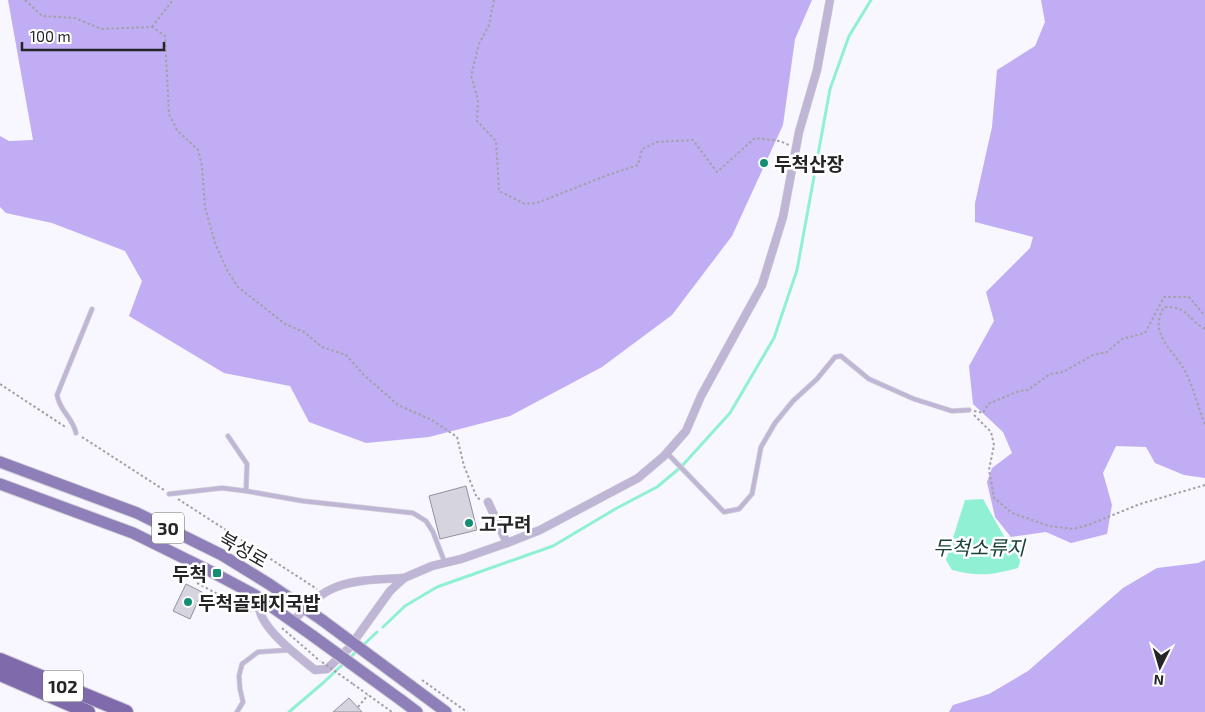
<svg xmlns="http://www.w3.org/2000/svg" width="1205" height="712" viewBox="0 0 1205 712" font-family="'Exo 2','Noto Sans KR',sans-serif">
<rect width="100%" height="100%" fill="#f8f6fe"/>
<g fill="#c1adf4">
<polygon points="8,0 812,0 795,39 783,125 732,236 672,315 602,367 510,416 429,437 366,443 309,422 290,386 224,373 129,316 142,281 125,251 52,223 6,213 0,207 0,136 9,141 33,140"/>
<polygon points="1041,0 1205,0 1205,478 1184,475 1155,463 1146,447 1116,446 1103,473 1112,505 1107,534 1071,543 1046,532 1011,537 995,517 987,482 992,468 1012,453 1003,432 973,404 969,366 994,321 986,292 1030,248 1033,237 975,222 975,203 992,127 997,70 1035,46 1045,22"/>
<polygon points="1205,560 1205,712 949,712 953,705 989,694 1028,671 1123,588 1157,568 1198,563"/>
</g>
<path fill="#90f0d3" d="M983 499 1005 538 1019 552 1020 562 1018 568C990 575 981 577 952 570L946 560 965 500Z"/>
<g fill="none" stroke-linecap="round" stroke-linejoin="round">
<g stroke="#90f0d3" stroke-width="3">
<polyline points="383,627 405,606 437,587 553,546 617,508 657,487 681,467 730,413 774,338 797,270 830,89 849,36 871,0"/>
<polyline points="289,712 323,683 377,632"/>
</g>
</g>
<g fill="#d6d4de" stroke="#929099">
<polygon points="466,486 477,530 440,539 429,496"/>
<polygon points="186,584 202,592 190,619 173,611"/>
<polygon points="349,698 362,712 333,712"/>
</g>
<g fill="none" stroke-linecap="round" stroke-linejoin="round">
<defs>
<g id="lane">
<path d="M76 433C72 416 60 412 57 395L92 309"/>
<polyline points="228,436 247,464 246,491 303,501 413,513 426,521 433,532 445,563"/>
<polyline points="667,453 724,512 739,509 752,494 761,447 775,423 793,401 817,379 835,357 841,356 869,379 914,399 952,411 969,410"/>
<polyline points="169,494 222,488 246,491"/>
<polyline points="237,712 243,702 240,689 239,676 242,664 258,652 289,650"/>
</g>
<g id="street">
<polyline points="488,502 507,543 540,530 638,478 664,456 686,431 701,396 762,285 783,217 799,132 817,70 830,0"/>
<path d="M255 595C257 602 259 610 262 617 272 637 298 656 315 670L327 669 349 648 390 591 404 578 432 566 461 559 507 543"/>
<path d="M293 622C327 579 353 581 404 578"/>
</g>
<g id="primary">
<polyline points="0,462 137,513 222,555 269,584 322,620"/>
<polyline points="0,484 133,533 212,572 255,595 313,636"/>
<polyline points="411,686 446,712"/>
<polyline points="401,700 417,712"/>
</g>
<g id="highway">
<polyline points="0,660 126,712"/>
<polyline points="0,674 88,712"/>
</g>
</defs>
<use href="#lane" stroke="#d2d0d7" stroke-width="5.5"/>
<use href="#street" stroke="#d2d0d7" stroke-width="9"/>
<use href="#primary" stroke="#d2d0d7" stroke-width="13"/>
<use href="#highway" stroke="#d2d0d7" stroke-width="16"/>
<g stroke="#a3a1a7" stroke-width="2" stroke-dasharray="2.5 2.5" stroke-linecap="butt">
<polyline points="25,0 42,16 75,18 101,29 152,27 165,36 169,114 177,130 198,150 202,166 205,207 215,243 228,272 238,287 285,324 304,332 322,347 346,355 364,375 398,405 432,420 457,437 464,466 477,498 480,499"/>
<polyline points="494,0 489,25 479,44 471,76 478,100 477,121 496,141 499,191 525,204 537,203 605,176 638,165 642,149 657,142 693,140 717,172 755,138 780,141 789,145"/>
<polyline points="152,27 173,0"/>
<path d="M1205 329C1187 319 1188 306 1164 307 1148 333 1172 349 1184 369 1193 386 1198 407 1205 425"/>
<polyline points="0,384 67,428"/>
<polyline points="974,411 983,413 988,404 1019,391 1028,390 1050,374 1063,372 1093,355 1107,352 1122,339 1145,333 1164,297 1189,297 1205,316"/>
<polyline points="974,415 991,432 994,445 989,470 994,498 1012,513 1049,526 1073,529 1088,525 1140,504 1205,485"/>
<polyline points="82,437 164,490"/>
<polyline points="178,499 317,589"/>
<polyline points="197,583 251,612"/>
<polyline points="282,628 320,661"/>
<polyline points="422,680 467,712"/>
<polyline points="353,684 392,712"/>
<polyline points="358,707 368,695"/>
</g>
<use href="#lane" stroke="#bfb6d6" stroke-width="4"/>
<use href="#street" stroke="#bfb6d6" stroke-width="8"/>
<use href="#primary" stroke="#8f7fb8" stroke-width="11"/>
<use href="#highway" stroke="#7f6bac" stroke-width="14"/>
<defs>
<g id="primary-bridge">
<polyline points="322,620 411,686"/>
<polyline points="313,636 401,700"/>
</g>
</defs>
<use href="#primary-bridge" stroke="#d2d0d7" stroke-width="13" stroke-linecap="butt"/>
<polyline stroke="#a3a1a7" stroke-width="2" stroke-dasharray="2.5 2.5" stroke-linecap="butt" points="322,662 353,684"/>
<use href="#primary-bridge" stroke="#8f7fb8" stroke-width="11"/>
</g>
<g fill="#118e73" stroke="#fff" stroke-width="2">
<circle cx="764" cy="163" r="5"/>
<circle cx="469" cy="523" r="5"/>
<rect x="212" y="568" width="10" height="10" rx="2.5"/>
<circle cx="188" cy="602" r="5"/>
</g>
<g text-anchor="middle" dominant-baseline="central" stroke-width="5" stroke-linejoin="round" paint-order="stroke">
<g fill="#fff" stroke="#666668" stroke-width="1">
<rect x="152" y="512.5" width="32" height="31" rx="4"/>
<rect x="43" y="670.5" width="40" height="31" rx="4"/>
</g>
<g font-size="18" font-weight="bold" fill="#252427">
<text x="168" y="528">30</text>
<text x="63" y="686">102</text>
</g>
<g font-size="19" font-weight="bold" fill="#252427" stroke="#fff" text-anchor="start">
<text x="774" y="163">두척산장</text>
<text x="479" y="523">고구려</text>
<text x="207" y="573" text-anchor="end">두척</text>
<text x="198" y="602">두척골돼지국밥</text>
</g>
<g font-size="19" fill="#252427" stroke="#fff">
<text transform="translate(244 549) rotate(30)">북성로</text>
</g>
<g font-size="20" font-style="italic" fill="#164236" stroke="#fff">
<text x="979" y="547">두척소류지</text>
</g>
</g>
<g transform="translate(1160 667) rotate(185)" stroke="#ffffff" stroke-width="4" paint-order="stroke">
<path d="M0-4L9 19L0 12L-9 19Z" fill="#252427"/>
<text y="-8" font-size="14" font-weight="bold" text-anchor="middle" fill="#252427">N</text>
</g>
<path d="M22 42v8h142v-8" fill="none" stroke="#252427" stroke-width="2.5"/>
<text x="30" y="42" font-size="15" fill="#252427" stroke="#ffffff" stroke-width="4" paint-order="stroke">100 m</text>
</svg>
